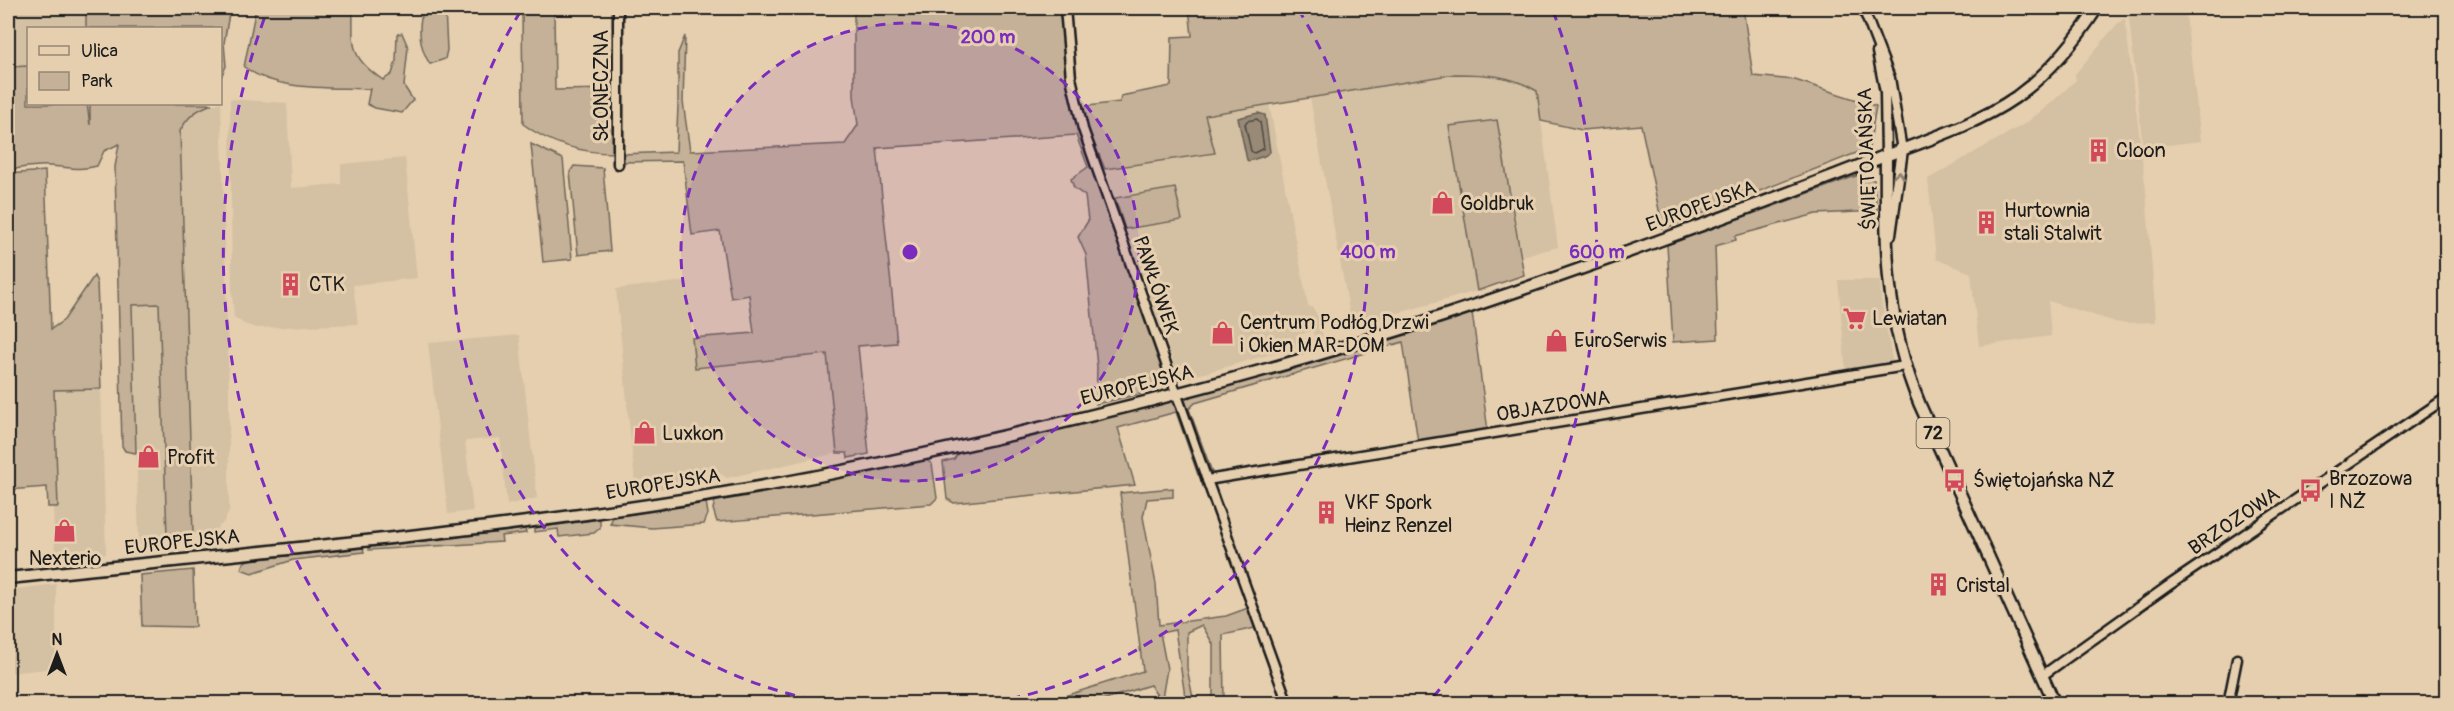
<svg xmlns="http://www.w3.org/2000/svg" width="2454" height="711" viewBox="0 0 2454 711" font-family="Pangolin,sans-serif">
<rect width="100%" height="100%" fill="#e5cfaf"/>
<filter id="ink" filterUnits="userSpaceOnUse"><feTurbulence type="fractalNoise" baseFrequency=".0167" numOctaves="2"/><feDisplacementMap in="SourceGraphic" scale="12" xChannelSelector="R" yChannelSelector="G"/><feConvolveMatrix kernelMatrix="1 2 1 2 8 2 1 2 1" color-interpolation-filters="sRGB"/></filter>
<g filter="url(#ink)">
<g fill="#d4c0a3">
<polygon points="8,8 86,8 86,28 28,28 28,104 90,104 91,134 8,156"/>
<polygon points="2128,8 2185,8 2201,141 2143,148"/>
<polygon points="2125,18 2146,191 2156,322 2119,323 2048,301 2051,336 1979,346 1971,273 1936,259 1928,179 2026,123 2051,103 2076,80 2075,74 2117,24"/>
<polygon points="1455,74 1489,74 1521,82 1537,91 1558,247 1522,256 1497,120 1449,127 1477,291 1352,326 1310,98"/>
<polygon points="230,99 287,103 291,188 341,184 341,164 405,158 417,278 353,285 358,324 257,328 244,324 234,317 232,293"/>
<polygon points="221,102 229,396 229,512 223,523 215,530 193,534 180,130 187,119 196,110"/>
<polygon points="1269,104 1308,306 1312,307 1320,319 1323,338 1315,339 1312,331 1296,336 1299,346 1180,380 1125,229 1181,220 1174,188 1115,198 1105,169 1215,153 1205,115"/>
<polygon points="1838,280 1880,280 1881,299 1893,364 1846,372"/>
<polygon points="686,281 696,368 827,354 837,453 727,478 713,469 689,473 678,486 636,493 616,289"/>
<polygon points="159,304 167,536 173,538 137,545 139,542 132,305"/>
<polygon points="519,335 537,498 507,505 500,438 465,441 473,511 448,514 428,343"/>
<polygon points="101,389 106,554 55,558 53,507 58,506 54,390"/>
<polygon points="56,584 56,668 8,673 8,590"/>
</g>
<g fill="#c4b197" stroke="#70665a" stroke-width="1.5">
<polygon points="86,8 230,8 224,43 226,66 221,77 220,28 86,28"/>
<path d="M256 8H353C353 46 349 57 383 80L392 74 396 61 397 34 402 33 408 47 404 86 413 100 402 113 375 108 367 104 370 89C330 87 278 92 244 67Z"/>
<path d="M424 8H445L447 50 445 59 430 64C419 48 417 26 424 8Z"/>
<path d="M522 8H554L555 90 614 89 615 153C582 153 550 144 523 124Z"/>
<polygon points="854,8 1062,8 1070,89 1168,379 1164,381 1164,384 1140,394 1096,404 1097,367 1086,255 1078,237 1088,221 1085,196 1074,188 1071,179 1088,167 1076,135 877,148 897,343 858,346 869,454 848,458 847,453 837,453 827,354 695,368 692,338 754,333 749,295 731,298 720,231 692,235 683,161 620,162 620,154 676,152 678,106 678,53 685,36 683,102 690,151 845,144 858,125 854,96"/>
<path d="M1189 8H1743L1753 76 1795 80 1876 106 1869 148 1663 229 1641 125 1582 130 1541 121 1537 91C1511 75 1485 74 1455 74L1205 115 1215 153 1105 169 1079 107 1120 102 1121 96 1171 86 1172 37 1192 36Z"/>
<path d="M28 66V104H87L90 125V104H212C196 110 188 116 180 131L193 534 173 538 167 536 159 304 132 305 136 453 125 451 122 446 115 167 119 144 104 151 97 166C80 171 67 167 50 166 36 165 22 168 8 170V67Z"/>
<polygon points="1497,120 1524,275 1477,291 1449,126"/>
<polygon points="531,144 563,159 572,259 543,262"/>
<polygon points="574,166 603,168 610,251 578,255 570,172"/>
<polygon points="45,171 51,329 64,320 94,276 97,282 101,389 54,390 58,507 48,507 47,487 8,490 8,174"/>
<polygon points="1864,173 1866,177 1874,180 1877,211 1816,214 1735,236 1736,240 1715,246 1718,339 1673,342 1667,245"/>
<polygon points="1175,188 1182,220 1125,229 1115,198"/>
<path d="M1472 312 1488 431 1418 442 1403 342 1195 403 1189 409 1212 472 1198 475 1176 412 1118 428 1135 485 954 503 947 499 943 462 954 459 958 453C1131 411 1303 370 1472 312Z"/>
<polygon points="926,460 932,464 937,498 931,504 717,522 713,509 715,501"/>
<polygon points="1173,488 1173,497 1147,499 1143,517 1156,584 1159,625 1226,616 1248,608 1255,628 1223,635 1224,703 1213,703 1213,644 1202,625 1187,632 1187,668 1194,703 1186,703 1175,630 1160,633 1167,669 1162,698 1158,697 1150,685 1093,703 1052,703 1052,700 1143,671 1120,493"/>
<polygon points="706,502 708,514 704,524 652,528 610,524 613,517"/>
<polygon points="600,519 600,528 594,533 559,537 558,529 534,532 534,528"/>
<polygon points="525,529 526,533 501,536 502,542 369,550 369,547"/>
<polygon points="363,548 364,552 293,560 252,573 241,569 243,563 248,560"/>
<polygon points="193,570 195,627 142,626 140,575"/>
</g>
<polygon fill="#988a77" stroke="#665e53" stroke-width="1.5" points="1258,113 1265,115 1270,152 1264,156 1249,161 1247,160 1238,118"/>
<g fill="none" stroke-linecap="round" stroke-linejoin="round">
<polygon stroke="#4e4840" stroke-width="1.5" points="1257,119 1260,122 1264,148 1254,153 1251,151 1245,124 1247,121"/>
<defs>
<g id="minor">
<polyline points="1065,8 1071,78 1083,129 1207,480 1288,704"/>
<polyline points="1863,8 1890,78 1902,150"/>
<polyline points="1877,52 1885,92 1886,156"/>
<polyline points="618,164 618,8"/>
<polyline points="1207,480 1905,366"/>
<polyline points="2043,675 2168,586 2446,398"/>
<polyline points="2228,704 2237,659"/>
</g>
<g id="major">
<path d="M1886 156C1885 244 1885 322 1920 405L2055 704"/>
<polyline points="1890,235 1902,150"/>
<path d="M8 578C278 549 550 528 818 476 1031 434 1243 381 1449 314 1537 285 1623 254 1710 222 1768 201 1827 178 1885 156 1930 139 1977 124 2016 97 2049 73 2075 42 2097 8"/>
</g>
</defs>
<use href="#minor" stroke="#1c1c1c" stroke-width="13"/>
<use href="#major" stroke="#1c1c1c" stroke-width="15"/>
<use href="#minor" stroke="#e5cfaf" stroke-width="8"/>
<use href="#major" stroke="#e5cfaf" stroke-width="10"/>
</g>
<defs><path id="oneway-chevron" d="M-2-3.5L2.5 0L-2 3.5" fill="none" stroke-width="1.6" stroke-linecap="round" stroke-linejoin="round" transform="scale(1.5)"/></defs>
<use stroke="#8b7e6d" href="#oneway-chevron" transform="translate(1899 175) rotate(-83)"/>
</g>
<circle cx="910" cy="252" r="229" fill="#7b2cbf" fill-opacity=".12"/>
<g fill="none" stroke="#7b2cbf" stroke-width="3" stroke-dasharray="10 8">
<circle cx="910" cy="252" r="229"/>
<path d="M830 703A458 458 0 0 1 522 9M1298 9A458 458 0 0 1 990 703"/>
<path d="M392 703A687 687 0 0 1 267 11M1553 11A687 687 0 0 1 1428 703"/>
</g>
<defs>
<symbol id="building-bare" viewBox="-9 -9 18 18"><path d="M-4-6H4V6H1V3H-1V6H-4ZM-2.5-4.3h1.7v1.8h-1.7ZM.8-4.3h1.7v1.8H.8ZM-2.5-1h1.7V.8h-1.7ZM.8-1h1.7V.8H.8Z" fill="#d1495b" stroke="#e5cfaf" stroke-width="2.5" paint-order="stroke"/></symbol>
<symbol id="shop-bare" viewBox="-9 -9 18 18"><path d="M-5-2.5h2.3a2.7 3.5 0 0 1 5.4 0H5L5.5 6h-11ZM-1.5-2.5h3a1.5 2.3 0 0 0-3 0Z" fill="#d1495b" stroke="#e5cfaf" stroke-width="2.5" paint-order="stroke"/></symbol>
<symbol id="supermarket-bare" viewBox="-9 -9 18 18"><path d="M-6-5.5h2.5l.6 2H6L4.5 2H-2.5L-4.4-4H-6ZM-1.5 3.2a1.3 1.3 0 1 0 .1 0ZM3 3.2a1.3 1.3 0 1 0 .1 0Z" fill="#d1495b" stroke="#e5cfaf" stroke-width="2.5" paint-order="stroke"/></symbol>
<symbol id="bus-bare" viewBox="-9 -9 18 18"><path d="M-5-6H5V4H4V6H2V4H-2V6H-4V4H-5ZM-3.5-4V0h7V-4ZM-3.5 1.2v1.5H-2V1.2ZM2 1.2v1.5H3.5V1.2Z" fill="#d1495b" stroke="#e5cfaf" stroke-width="2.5" paint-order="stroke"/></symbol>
</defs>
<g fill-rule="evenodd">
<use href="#building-bare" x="2082" y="134" width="33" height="33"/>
<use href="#shop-bare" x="1426" y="186" width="33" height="33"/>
<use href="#building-bare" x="1970" y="206" width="33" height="33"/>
<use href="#building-bare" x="274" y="268" width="33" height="33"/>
<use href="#supermarket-bare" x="1838" y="302" width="33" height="33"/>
<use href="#shop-bare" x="1206" y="316" width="33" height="33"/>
<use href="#shop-bare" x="1540" y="324" width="33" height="33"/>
<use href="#shop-bare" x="628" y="416" width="33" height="33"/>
<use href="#shop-bare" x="132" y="440" width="33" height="33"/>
<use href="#bus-bare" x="1938" y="464" width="33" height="33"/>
<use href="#bus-bare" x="2294" y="474" width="33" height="33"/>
<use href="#building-bare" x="1310" y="496" width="33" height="33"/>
<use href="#shop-bare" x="48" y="514" width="33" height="33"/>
<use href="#building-bare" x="1922" y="568" width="33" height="33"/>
</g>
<g text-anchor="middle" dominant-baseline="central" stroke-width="6" stroke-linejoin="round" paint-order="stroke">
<rect fill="#e5cfaf" stroke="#585248" stroke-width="1.5" x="1916.5" y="418" width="33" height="30" rx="4.5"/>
<g font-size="18" font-weight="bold" fill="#1c1c1c">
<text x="1933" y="433">72</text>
</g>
<g font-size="20" fill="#1c1c1c" stroke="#e5cfaf">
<text transform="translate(601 86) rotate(-90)">SŁONECZNA</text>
<text transform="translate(1867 159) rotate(-92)">ŚWIĘTOJAŃSKA</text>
<text transform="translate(1701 206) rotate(-20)">EUROPEJSKA</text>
<text transform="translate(1156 285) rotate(71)">PAWŁÓWEK</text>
<text transform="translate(1137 385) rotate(-14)">EUROPEJSKA</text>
<text transform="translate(1553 406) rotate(-9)">OBJAZDOWA</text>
<text transform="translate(663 484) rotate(-9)">EUROPEJSKA</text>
<text transform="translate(2234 521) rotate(-34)">BRZOZOWA</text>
<text transform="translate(182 542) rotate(-6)">EUROPEJSKA</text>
</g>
<g font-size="20" fill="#1c1c1c" stroke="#e5cfaf" text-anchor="start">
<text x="2116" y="150">Cloon</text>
<text x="1460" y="203">Goldbruk</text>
<text x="2004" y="210">Hurtownia<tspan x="2004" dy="23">stali Stalwit</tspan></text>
<text x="309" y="284">CTK</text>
<text x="1872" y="318">Lewiatan</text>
<text x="1240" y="322">Centrum Podłóg Drzwi<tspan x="1240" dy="23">i Okien MAR-DOM</tspan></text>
<text x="1574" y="340">EuroSerwis</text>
<text x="662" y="433">Luxkon</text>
<text x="167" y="457">Profit</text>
<text x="2329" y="478">Brzozowa<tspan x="2329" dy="23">I NŻ</tspan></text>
<text x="1973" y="480">Świętojańska NŻ</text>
<text x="1344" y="502">VKF Spork<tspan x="1344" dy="23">Heinz Renzel</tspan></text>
<text x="65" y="558" text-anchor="middle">Nexterio</text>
<text x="1956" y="585">Cristal</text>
</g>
</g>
<circle cx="910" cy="252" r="9" fill="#7b2cbf" stroke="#e5cfaf" stroke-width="3"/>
<g font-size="18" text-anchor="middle" font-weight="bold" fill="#7b2cbf" stroke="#e5cfaf" stroke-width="6" stroke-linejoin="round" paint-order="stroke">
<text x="988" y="43">200 m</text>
<text x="1368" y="258">400 m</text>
<text x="1597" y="258">600 m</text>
</g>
<rect width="2454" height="711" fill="none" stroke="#e5cfaf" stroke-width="30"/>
<rect x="15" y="15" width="2424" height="681" fill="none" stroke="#1c1c1c" stroke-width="2" filter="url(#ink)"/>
<rect x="27" y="27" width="195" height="78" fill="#e5cfaf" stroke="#958774" stroke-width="1.5"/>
<rect x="39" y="46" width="30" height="9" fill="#e5cfaf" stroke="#958774" stroke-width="1.5"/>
<text x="81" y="57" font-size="18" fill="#1c1c1c">Ulica</text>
<rect x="39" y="72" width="30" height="18" fill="#c4b197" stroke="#958774" stroke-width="1.5"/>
<text x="81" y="87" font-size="18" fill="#1c1c1c">Park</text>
<g transform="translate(57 654)" stroke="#e5cfaf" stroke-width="4.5" paint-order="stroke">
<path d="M0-4.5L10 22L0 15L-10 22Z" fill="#1c1c1c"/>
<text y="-9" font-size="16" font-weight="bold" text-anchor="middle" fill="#1c1c1c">N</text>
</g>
</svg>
